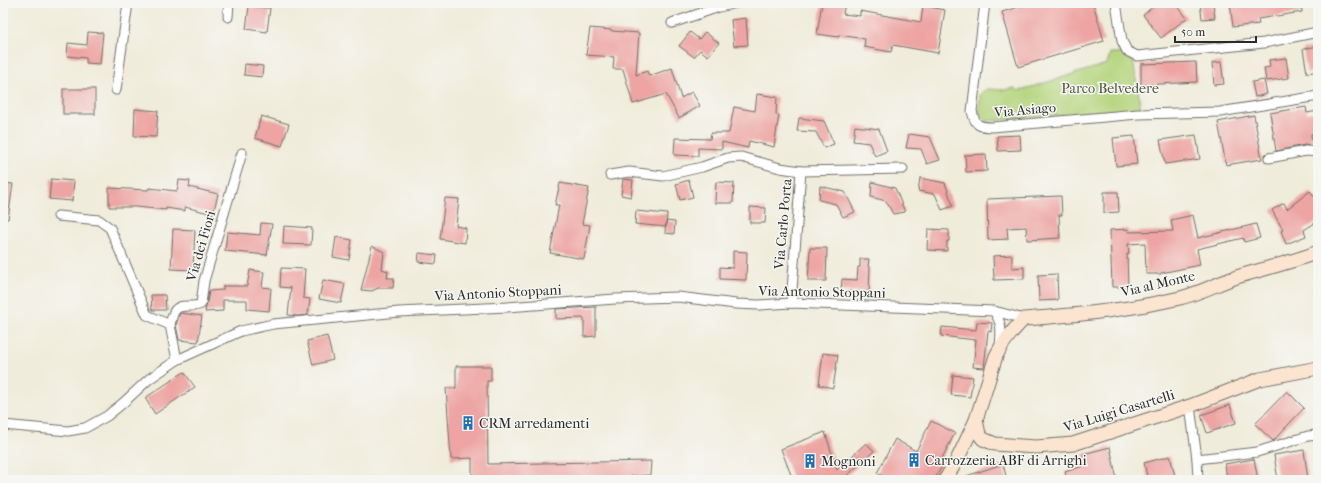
<svg xmlns="http://www.w3.org/2000/svg" width="1321" height="483" viewBox="0 0 1321 483" font-family="'IM FELL French Canon',serif">
<rect width="100%" height="100%" fill="#f6f6f2"/>
<filter id="ink" filterUnits="userSpaceOnUse"><feTurbulence type="fractalNoise" baseFrequency=".025" numOctaves="2"/><feDisplacementMap in="SourceGraphic" scale="8" xChannelSelector="R" yChannelSelector="G"/><feConvolveMatrix kernelMatrix="1 2 1 2 8 2 1 2 1" color-interpolation-filters="sRGB"/></filter>
<filter id="wash" filterUnits="userSpaceOnUse"><feTurbulence type="fractalNoise" baseFrequency=".012" numOctaves="4" result="noise"/><feDisplacementMap in="SourceGraphic" scale="16" xChannelSelector="R" yChannelSelector="G"/><feGaussianBlur stdDeviation="0.9" result="paint"/><feColorMatrix in="noise" values="0 0 0 0 0 0 0 0 0 0 0 0 0 0 0 0 0 1.4 0 .05"/><feComposite in="paint" operator="in"/></filter>
<g filter="url(#wash)">
<rect width="100%" height="100%" fill="#f0ecdb"/>
<polygon fill="#b4d47b" stroke="#708053" points="1110,53 1122,53 1127,58 1133,60 1141,109 986,121 979,114 980,94 982,92 987,89 1004,90 1015,88 1018,91 1107,64"/>
<g id="blocks">
<g fill="#eda4a2">
<polygon points="822,3 845,3 843,14 860,16 860,11 921,22 923,6 945,10 938,53 893,45 891,52 864,47 865,39 839,35 839,37 817,34"/>
<polygon points="1032,3 1093,3 1104,41 1018,67 1002,12"/>
<polygon points="1157,3 1175,3 1187,18 1161,38 1143,15"/>
<polygon points="1200,3 1213,3 1215,18 1202,19"/>
<polygon points="1230,3 1301,3 1302,12 1258,19 1259,24 1233,27"/>
<polygon points="249,6 270,8 267,32 246,29"/>
<polygon points="746,18 748,45 734,46 731,20"/>
<polygon points="590,28 612,30 612,31 639,33 636,75 647,71 649,76 672,68 681,98 692,92 700,106 679,118 666,94 633,104 623,69 613,69 614,57 586,55"/>
<polygon points="88,32 103,33 100,64 86,63 86,58 67,56 68,43 87,45"/>
<polygon points="690,32 699,39 705,32 719,43 708,56 700,50 694,57 679,46"/>
<polygon points="1318,46 1318,71 1307,73 1303,49"/>
<polygon points="1286,58 1289,78 1266,81 1264,68 1270,67 1269,60"/>
<polygon points="1196,62 1197,82 1141,85 1141,64"/>
<polygon points="1221,62 1224,84 1214,85 1212,63"/>
<polygon points="245,64 263,66 262,77 244,75"/>
<polygon points="1264,80 1267,94 1255,97 1252,82"/>
<rect x="63" y="89" width="32" height="25"/>
<polygon points="757,94 777,97 776,114 779,115 774,147 749,141 748,148 722,142 722,149 698,148 698,156 674,155 675,138 710,139 711,133 729,133 734,107 755,111"/>
<polygon points="1306,107 1307,113 1318,111 1318,133 1311,134 1312,146 1305,145 1276,151 1270,113"/>
<polygon points="135,109 158,111 156,137 134,136"/>
<polygon points="1254,115 1262,159 1226,165 1218,122"/>
<polygon points="261,116 289,124 282,146 255,138"/>
<polygon points="799,118 824,121 834,144 824,148 816,132 797,131"/>
<polygon points="855,126 879,129 887,151 875,156 869,143 853,141"/>
<polygon points="909,134 930,137 940,160 927,164 921,149 906,148"/>
<polygon points="1020,135 1021,150 998,151 997,136"/>
<polygon points="1196,135 1200,159 1165,164 1160,140"/>
<polygon points="1134,136 1137,164 1116,166 1113,138"/>
<polygon points="986,154 987,171 966,172 965,155"/>
<polygon points="920,178 945,183 953,206 942,210 935,194 918,191"/>
<polygon points="51,179 74,181 72,201 49,199"/>
<polygon points="623,179 633,180 631,197 621,195"/>
<polygon points="179,180 190,181 189,187 218,194 213,214 185,207 185,211 166,208 166,210 136,207 109,207 109,188 148,190 149,188 177,191"/>
<polygon points="689,180 693,197 680,200 676,184"/>
<polygon points="716,182 734,183 733,203 715,203"/>
<polygon points="872,182 895,188 905,212 893,214 886,201 871,197"/>
<polygon points="3,183 13,184 8,219 3,219"/>
<polygon points="560,183 589,188 582,224 590,225 584,259 550,253 559,205 555,205"/>
<polygon points="820,186 845,192 855,212 843,217 836,204 819,200"/>
<polygon points="1310,191 1318,201 1318,221 1304,230 1306,236 1286,244 1281,231 1283,230 1272,210 1284,203 1287,209"/>
<polygon points="1104,192 1118,192 1119,212 1104,213"/>
<polygon points="1061,196 1062,215 1059,215 1060,238 1027,240 1026,227 1007,228 1008,239 988,240 987,199"/>
<polygon points="445,198 459,199 456,226 466,228 465,243 440,239"/>
<polygon points="750,207 766,208 765,223 750,223"/>
<polygon points="636,211 667,214 666,227 635,224"/>
<polygon points="1193,215 1198,238 1256,224 1260,238 1244,242 1243,238 1197,249 1200,265 1161,273 1161,274 1146,274 1145,243 1128,244 1129,254 1127,254 1128,287 1112,287 1110,230 1128,229 1128,232 1173,231 1171,220"/>
<polygon points="666,221 675,222 674,234 665,233"/>
<polygon points="261,223 272,224 267,255 225,251 227,232 260,235"/>
<polygon points="284,226 312,228 311,245 283,244"/>
<polygon points="173,229 195,230 193,270 171,269"/>
<polygon points="928,229 949,230 949,241 947,241 947,251 927,250"/>
<polygon points="336,237 352,240 349,260 333,257"/>
<polygon points="372,246 384,252 382,269 388,271 387,278 394,278 393,288 378,288 372,291 361,290"/>
<polygon points="810,248 827,248 826,281 808,281"/>
<polygon points="733,251 747,252 746,280 720,279 720,267 733,268"/>
<polygon points="419,253 437,255 436,264 418,262"/>
<polygon points="1012,255 1012,268 1024,267 1024,279 994,280 993,256"/>
<polygon points="860,259 869,259 868,267 870,267 869,292 841,291 842,279 857,280 858,267 860,267"/>
<polygon points="281,268 305,269 303,298 310,299 308,315 298,316 288,315 291,288 280,287"/>
<polygon points="250,270 264,272 262,287 271,288 269,311 247,309 247,300 223,300 223,311 205,312 209,291 223,290 223,286 247,286"/>
<polygon points="1057,274 1058,300 1039,301 1038,275"/>
<polygon points="323,280 345,284 341,303 319,299"/>
<polygon points="151,295 165,295 166,310 152,310"/>
<polygon points="596,307 596,336 584,337 584,318 556,319 556,309"/>
<polygon points="180,313 202,316 198,342 179,340 176,325"/>
<polygon points="977,322 992,323 991,332 988,331 984,368 973,367 976,340 941,336 942,327 976,330"/>
<polygon points="327,336 333,360 313,365 307,341"/>
<polygon points="823,353 838,355 833,388 819,385"/>
<polygon points="456,366 491,366 491,381 487,381 488,464 651,461 650,475 631,476 631,480 472,480 472,458 451,459 446,388 456,388"/>
<polygon points="184,372 195,387 155,414 145,398"/>
<polygon points="953,375 973,377 970,397 951,395"/>
<polygon points="1287,391 1304,408 1273,441 1255,424"/>
<polygon points="1230,405 1236,423 1207,433 1201,415"/>
<polygon points="931,421 955,433 939,464 942,466 934,480 890,480 877,473 895,439 916,451"/>
<polygon points="825,432 837,470 866,443 874,451 842,480 793,480 781,449"/>
<polygon points="1110,447 1117,480 1067,480 1065,472 1086,465 1083,454"/>
<polygon points="1304,450 1308,480 1278,480 1274,455"/>
<polygon points="1170,456 1176,480 1148,480 1144,463"/>
<polygon points="1254,459 1258,480 1227,480 1225,464"/>
<polygon points="1003,464 1007,480 960,480 960,478"/>
</g>
</g>
</g>
<g filter="url(#ink)">
<use href="#blocks" fill-opacity="0" stroke="#706f69" stroke-width="1"/>
<g fill="none" stroke-linecap="round" stroke-linejoin="round">
<defs>
<g id="street">
<path d="M985 3 972 111C975 126 979 127 993 127L1138 114 1220 112 1318 96"/>
<polyline points="1116,3 1122,41 1127,51 1137,56 1264,43 1318,32"/>
<polyline points="228,17 229,3"/>
<polyline points="672,23 719,7 737,3"/>
<polyline points="116,90 128,3"/>
<polyline points="1269,158 1306,151 1318,152"/>
<polyline points="610,175 629,172 663,176 702,167 728,158 741,157 780,168 801,171 903,169"/>
<polyline points="58,216 99,220 110,228 147,315 170,325 177,360"/>
<polyline points="791,303 801,171"/>
<path d="M994 311C1003 325 1001 332 1000 347"/>
<path d="M170 325C171 321 172 316 174 312 179 302 192 309 201 304L204 281 242 153"/>
<polyline points="1190,406 1197,459 1198,480"/>
<polyline points="3,425 68,431 85,428 107,416 123,403 149,379 177,360 241,331 273,324 399,312 507,307 615,299 678,297 736,304 759,305 791,303 994,311 1024,319"/>
<polyline points="1197,459 1257,452 1308,436 1318,435"/>
</g>
<g id="secondary">
<polyline points="976,420 979,434 983,439 995,444 1036,447 1073,444 1190,406 1260,379 1318,368"/>
<path d="M945 480 957 460 976 420 996 356C1003 341 1013 330 1024 319 1077 315 1129 310 1180 298 1201 293 1220 282 1240 276 1266 268 1293 262 1318 252"/>
</g>
</defs>
<use href="#street" stroke="#706f69" stroke-width="11"/>
<use href="#secondary" stroke="#706f69" stroke-width="15"/>
<use href="#street" stroke="#fff" stroke-width="9"/>
<use href="#secondary" stroke="#fce5d0" stroke-width="13"/>
</g>
</g>
<defs>
<symbol id="building-bare" viewBox="-9 -9 18 18"><path d="M-4-6H4V6H1V3H-1V6H-4ZM-2.5-4.3h1.7v1.8h-1.7ZM.8-4.3h1.7v1.8H.8ZM-2.5-1h1.7V.8h-1.7ZM.8-1h1.7V.8H.8Z" fill="#1f6fb2" stroke="#f6f6f2" stroke-width="2.5" paint-order="stroke"/></symbol>
</defs>
<g fill-rule="evenodd">
<use href="#building-bare" x="458" y="413" width="20" height="20"/>
<use href="#building-bare" x="904" y="450" width="20" height="20"/>
<use href="#building-bare" x="800" y="451" width="20" height="20"/>
</g>
<g text-anchor="middle" dominant-baseline="central" stroke-width="3" stroke-linejoin="round" paint-order="stroke">
<g font-size="14" fill="#4d553f" stroke="#f6f6f2">
<text x="1110" y="88">Parco Belvedere</text>
</g>
<g font-size="14" fill="#2b2b2b" stroke="#f6f6f2">
<text transform="translate(1025 110) rotate(-5)">Via Asiago</text>
<text transform="translate(783 224) rotate(-85)">Via Carlo Porta</text>
<text transform="translate(201 246) rotate(-74)">Via dei Fiori</text>
<text transform="translate(1158 284) rotate(-13)">Via al Monte</text>
<text transform="translate(822 292) rotate(1)">Via Antonio Stoppani</text>
<text transform="translate(498 293) rotate(-3)">Via Antonio Stoppani</text>
<text transform="translate(1119 411) rotate(-17)">Via Luigi Casartelli</text>
</g>
<g font-size="14" fill="#2b2b2b" stroke="#f6f6f2" text-anchor="start">
<text x="479" y="423">CRM arredamenti</text>
<text x="925" y="460">Carrozzeria ABF di Arrighi</text>
<text x="821" y="461">Mognoni</text>
</g>
</g>
<rect width="1321" height="483" fill="none" stroke="#f6f6f2" stroke-width="16"/>
<path d="M1175 36v6h81v-6" fill="none" stroke="#2b2b2b" stroke-width="2"/>
<text x="1181" y="36" font-size="12" fill="#2b2b2b" stroke="#f6f6f2" stroke-width="3" paint-order="stroke">50 m</text>
</svg>
